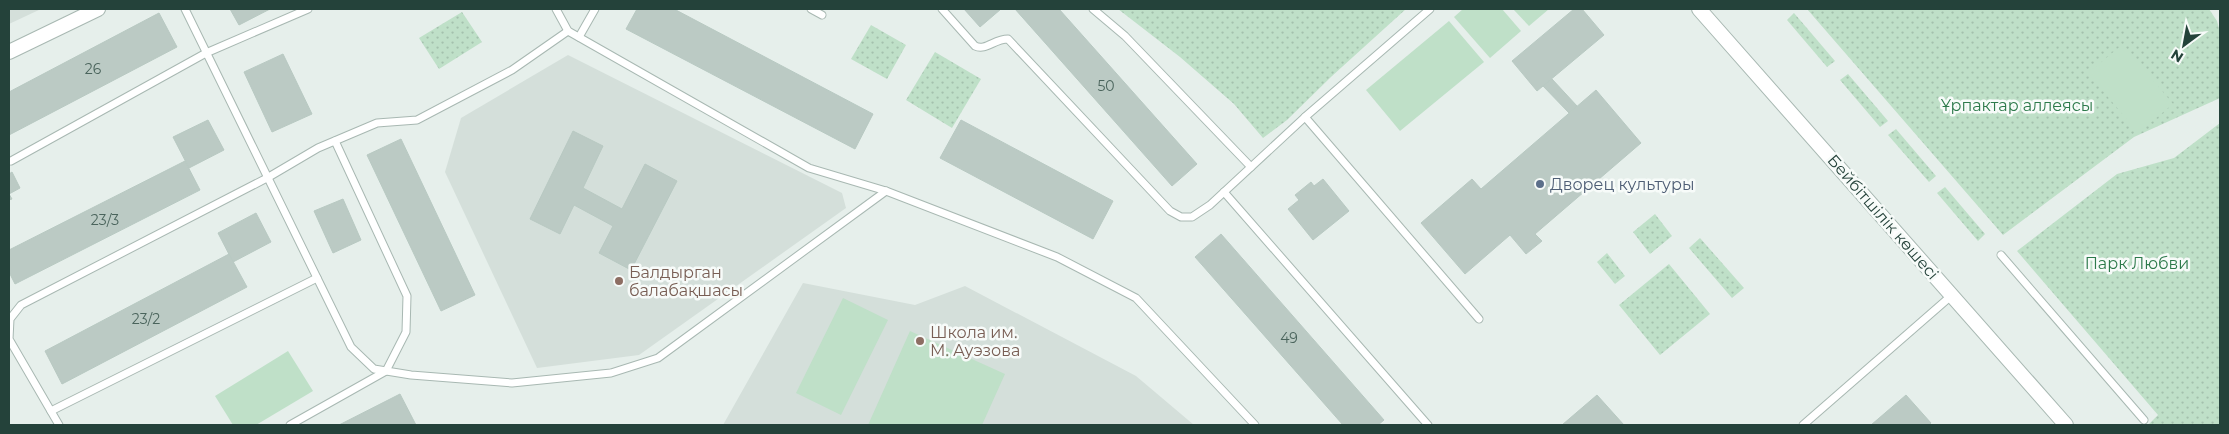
<svg xmlns="http://www.w3.org/2000/svg" width="2229" height="434" viewBox="0 0 2229 434" font-family="Montserrat,sans-serif">
<defs>
<pattern id="green-dots" width="8" height="8" patternUnits="userSpaceOnUse" patternTransform="scale(1.25)"><rect width="8" height="8" fill="#bfe0c8"/><path d="M2 2h.1M6 6h.1" fill="none" stroke="#a4c1ad" stroke-width="1.8" stroke-linecap="round"/></pattern>
</defs>
<rect width="100%" height="100%" fill="#e6efeb"/>
<g fill="#d4dfda">
<polygon points="9,9 41,9 9,24"/>
<polygon points="568,55 842,193 846,208 639,355 537,368 445,172 461,118"/>
<polygon points="803,283 915,305 965,286 1136,376 1194,425 723,425"/>
</g>
<g fill="url(#green-dots)">
<polygon points="1118,9 1406,9 1332,76 1287,120 1263,138 1234,104 1180,57"/>
<polygon points="1807,9 2209,9 2217,21 2220,32 2220,98 2134,137 2003,235"/>
<polygon points="462,12 482,42 439,69 419,38"/>
<polygon points="1794,13 1835,61 1827,67 1787,20"/>
<polygon points="871,25 906,45 887,79 851,59"/>
<polygon points="935,52 981,79 952,128 906,100"/>
<polygon points="1848,74 1888,121 1880,127 1840,80"/>
<polygon points="2220,123 2220,425 2148,425 2158,415 2017,251 2117,174 2174,158"/>
<polygon points="1896,129 1936,176 1929,182 1888,135"/>
<polygon points="1945,187 1985,234 1978,241 1937,193"/>
<polygon points="1655,214 1672,236 1650,254 1633,232"/>
<polygon points="1700,238 1744,288 1732,298 1689,248"/>
<polygon points="1607,253 1625,276 1615,284 1597,262"/>
<polygon points="1669,264 1710,314 1660,355 1619,305"/>
</g>
<g fill="#bfe0c8">
<polygon points="1463,9 1502,9 1521,31 1490,58 1454,17"/>
<polygon points="1513,9 1549,9 1529,26"/>
<polygon points="1449,21 1484,62 1400,131 1366,90"/>
<polygon points="2123,44 2173,104 2138,133 2088,73"/>
<polygon points="843,298 888,320 841,415 796,393"/>
<polygon points="910,331 1005,374 982,425 868,425"/>
<polygon points="288,351 313,391 256,425 233,425 215,396"/>
</g>
<g fill="#bbcac4" stroke="#b8c9c2">
<polygon points="230,9 270,9 239,25"/>
<polygon points="637,9 674,9 873,114 855,149 626,29"/>
<polygon points="964,9 1001,9 980,27"/>
<polygon points="1015,9 1059,9 1197,164 1172,186"/>
<polygon points="1574,9 1582,9 1604,35 1537,91 1512,61"/>
<polygon points="159,13 177,47 9,135 9,92"/>
<polygon points="283,54 312,114 272,132 244,72"/>
<polygon points="1552,79 1577,106 1569,113 1543,86"/>
<polygon points="1596,90 1641,143 1535,234 1542,241 1526,254 1510,235 1465,274 1421,223 1472,179 1481,189"/>
<polygon points="208,120 224,150 189,168 173,137"/>
<polygon points="961,120 1113,201 1093,239 940,158"/>
<polygon points="573,131 603,146 583,188 622,209 645,164 677,181 631,270 599,253 613,226 574,205 560,234 530,219"/>
<polygon points="401,139 475,295 441,311 367,155"/>
<polygon points="185,161 200,190 15,284 9,272 9,250"/>
<polygon points="12,172 20,188 9,194 12,199 9,200 9,174"/>
<polygon points="1323,179 1349,211 1313,240 1288,209 1299,200 1295,195 1311,182 1314,186"/>
<polygon points="343,199 361,240 333,253 314,211"/>
<polygon points="256,213 271,242 233,262 218,233"/>
<polygon points="1221,234 1384,420 1378,425 1343,425 1195,257"/>
<polygon points="229,254 247,287 62,384 45,351"/>
<polygon points="400,394 416,425 339,425"/>
<polygon points="1597,395 1624,425 1562,425"/>
<polygon points="1906,395 1931,423 1929,425 1871,425"/>
</g>
<g fill="none" stroke-linecap="round" stroke-linejoin="round">
<defs>
<g id="service">
<polyline points="185,9 351,347 374,369 411,375 512,383 611,373 658,358 886,191"/>
<polyline points="556,9 568,31 809,168 886,191 1057,257 1136,298 1255,425"/>
<polyline points="811,9 822,15"/>
<path d="M942 9 975 46C986 51 994 39 1008 39L1170 211 1181 217H1192L1210 205 1305 117 1430 9"/>
<polyline points="1093,9 1125,36 1251,167"/>
<polyline points="579,37 595,9"/>
<polyline points="1305,117 1479,319"/>
<polyline points="11,161 206,53 308,9"/>
<polyline points="1224,192 1428,425"/>
<polyline points="2001,255 2144,420"/>
<polyline points="51,411 317,278"/>
<polyline points="59,425 9,339 10,319 21,305 267,178 318,148 377,123 417,120 512,70 568,31"/>
<polyline points="290,425 386,371 406,332 407,296 335,141"/>
<polyline points="1803,425 1951,296"/>
</g>
<g id="minor">
<polyline points="1699,9 2066,425"/>
<polyline points="9,52 98,9"/>
</g>
</defs>
<use href="#service" stroke="#a8b8b2" stroke-width="9"/>
<use href="#minor" stroke="#a8b8b2" stroke-width="16"/>
<use href="#service" stroke="#fff" stroke-width="7"/>
<use href="#minor" stroke="#fff" stroke-width="14"/>
</g>
<circle fill="#5c6f8a" stroke="#f7fbf9" stroke-width="2" cx="1540" cy="184" r="5"/>
<g fill="#8d6e63" stroke="#f7fbf9" stroke-width="2">
<circle cx="619" cy="281" r="5"/>
<circle cx="920" cy="341" r="5"/>
</g>
<g text-anchor="middle" dominant-baseline="central" stroke-width="5" stroke-linejoin="round" paint-order="stroke">
<g font-size="14" fill="#4a645c">
<text x="93" y="69">26</text>
<text x="1106" y="86">50</text>
<text x="105" y="220">23/3</text>
<text x="146" y="319">23/2</text>
<text x="1289" y="338">49</text>
</g>
<g font-size="16" fill="#2d7a4b" stroke="#f7fbf9">
<text x="2017" y="105">Ұрпактар аллеясы</text>
<text x="2137" y="263">Парк Любви</text>
</g>
<g font-size="16" fill="#4e5e75" stroke="#f7fbf9" text-anchor="start">
<text x="1550" y="184">Дворец культуры</text>
</g>
<g font-size="16" fill="#24423a" stroke="#f7fbf9">
<text transform="translate(1883 217) rotate(49)">Бейбітшілік көшесі</text>
</g>
<g font-size="16" fill="#785e54" stroke="#f7fbf9" text-anchor="start">
<text x="629" y="272">Балдырган<tspan x="629" dy="18">балабақшасы</tspan></text>
<text x="930" y="332">Школа им.<tspan x="930" dy="18">М. Ауэзова</tspan></text>
</g>
</g>
<rect width="2229" height="434" fill="none" stroke="#24423a" stroke-width="20"/>
<g transform="translate(2184 45) rotate(212)" stroke="#f7fbf9" stroke-width="4" paint-order="stroke">
<path d="M0-4L9 19L0 12L-9 19Z" fill="#24423a"/>
<text y="-8" font-size="14" font-weight="bold" text-anchor="middle" fill="#24423a">N</text>
</g>
</svg>
